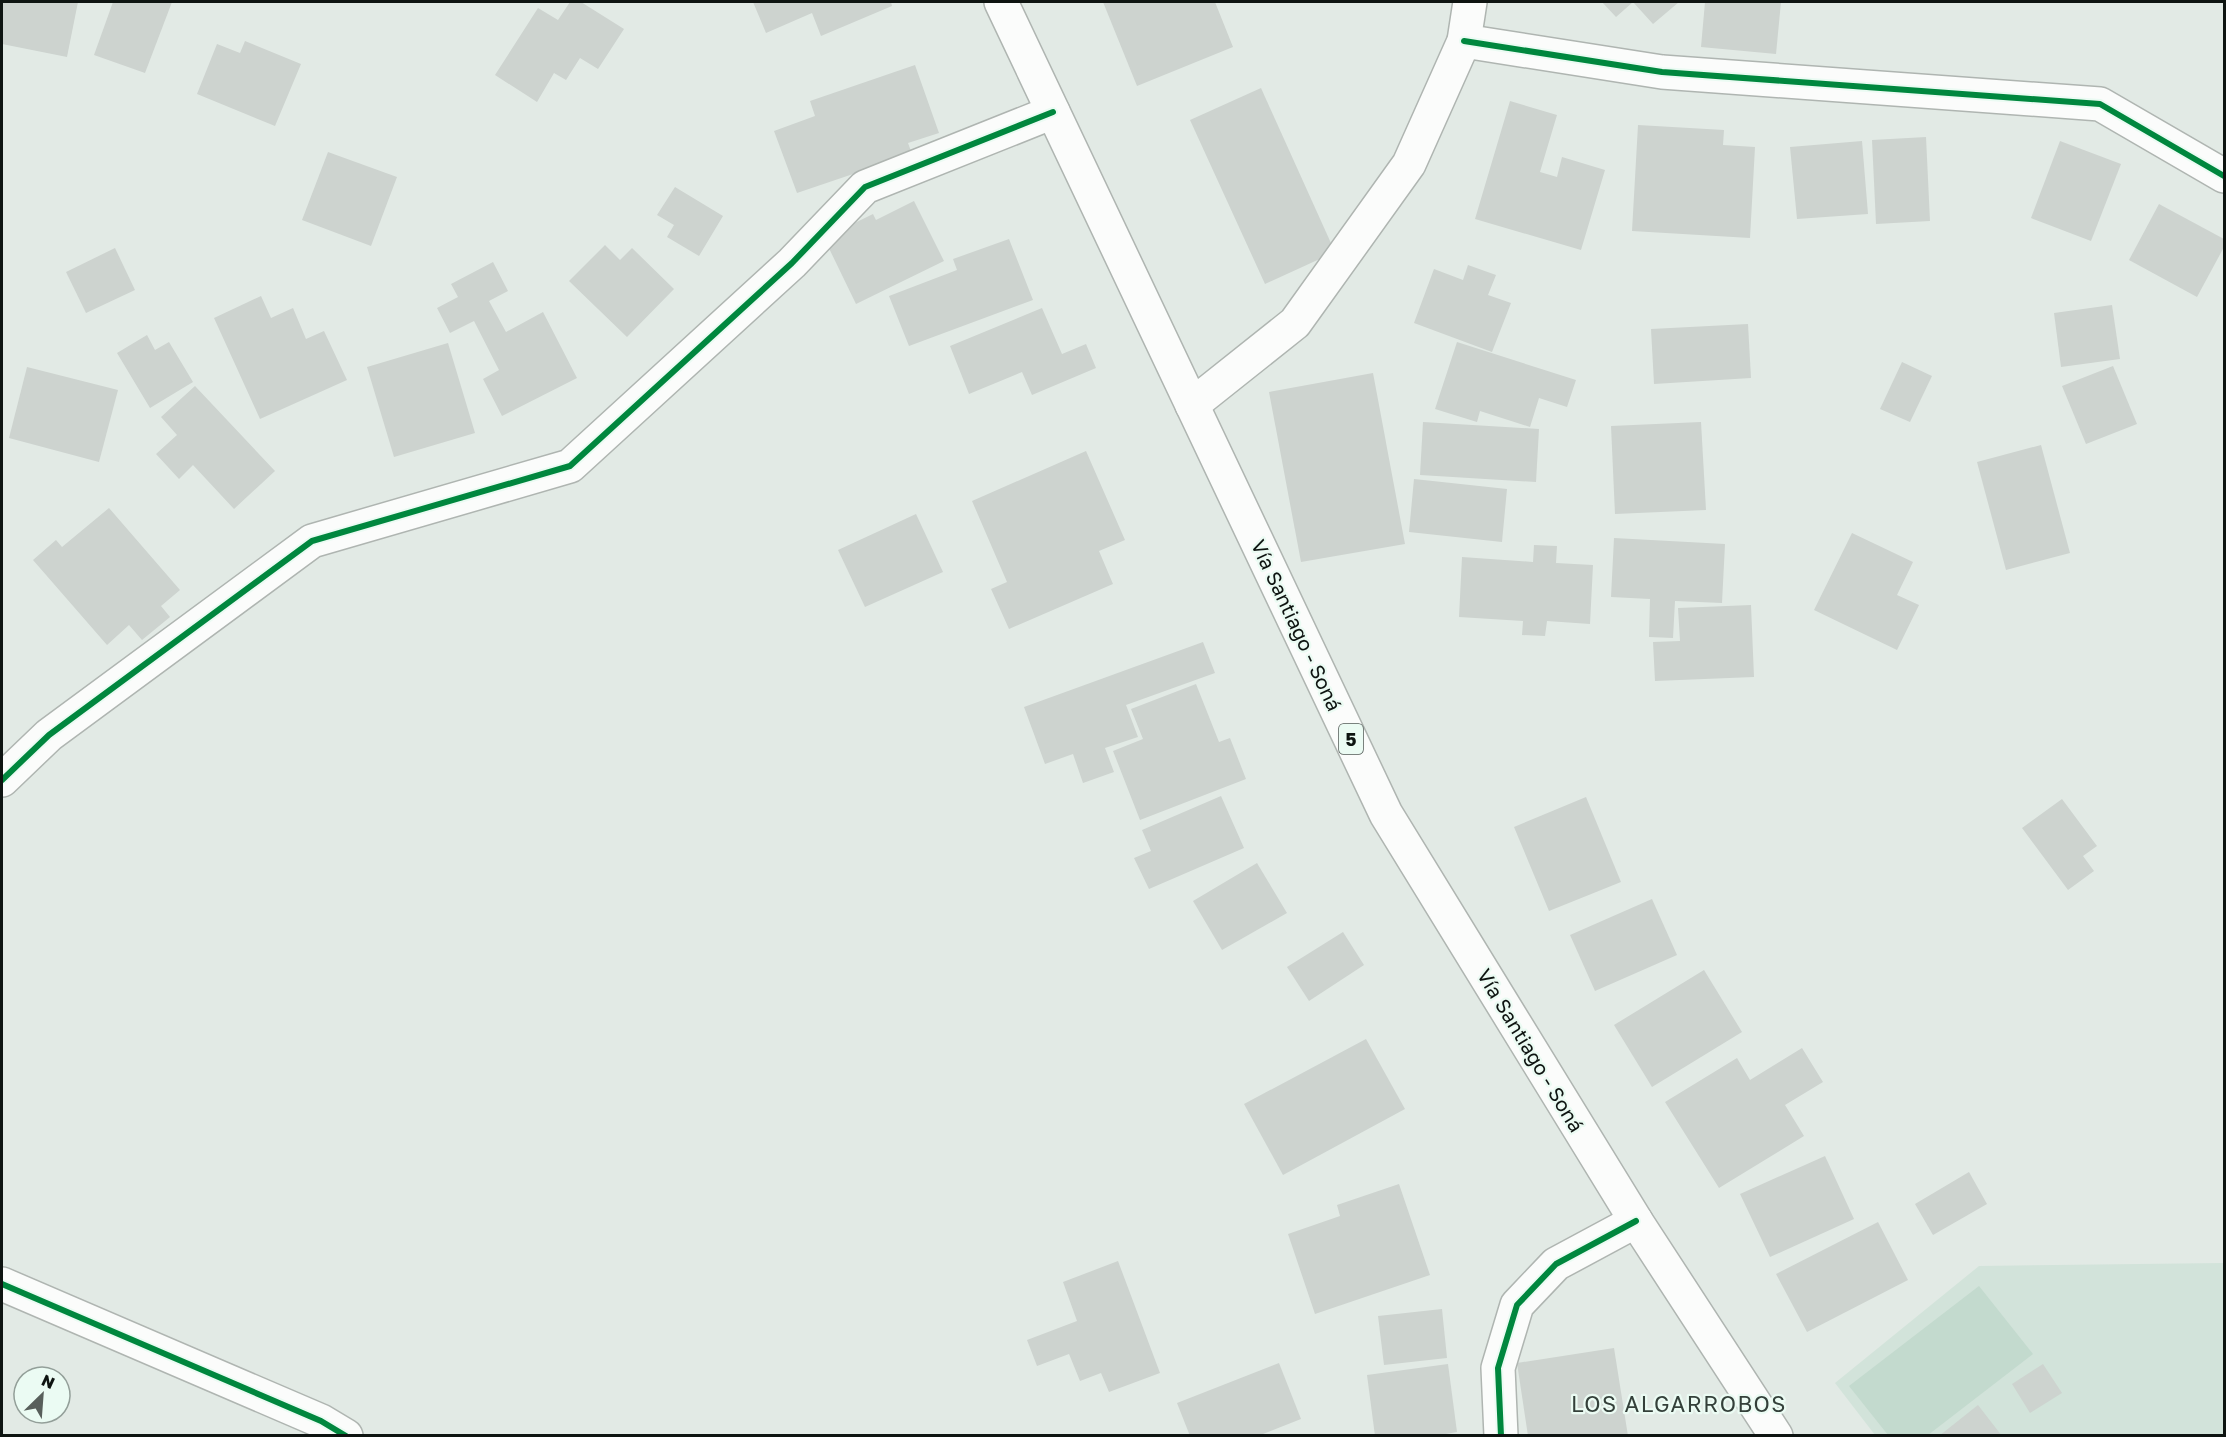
<svg xmlns="http://www.w3.org/2000/svg" width="2226" height="1437" viewBox="0 0 2226 1437" font-family="'Golos Text',sans-serif">
<rect width="100%" height="100%" fill="#e2eae5"/>
<polygon fill="#d2e3da" points="2224,1263 2224,1435 1875,1435 1835,1383 1979,1266"/>
<polygon fill="#c3dace" points="1979,1286 2033,1354 1928,1435 1888,1435 1849,1386"/>
<g fill="#cdd3cf">
<polygon points="2,2 78,2 67,57 2,44"/>
<polygon points="113,2 172,2 145,73 94,55"/>
<polygon points="570,2 581,2 624,29 598,69 580,58 566,80 554,73 537,102 495,75 538,8 558,20"/>
<polygon points="753,2 891,2 892,6 821,36 812,13 766,33"/>
<polygon points="1103,2 1215,2 1233,47 1137,86"/>
<polygon points="1602,2 1679,2 1653,24 1633,2 1616,17"/>
<polygon points="1705,2 1781,2 1776,54 1701,47"/>
<polygon points="245,41 301,64 275,126 197,94 217,44 240,53"/>
<polygon points="915,65 939,133 908,143 912,154 797,193 774,131 815,116 810,101"/>
<polygon points="1261,88 1335,252 1265,284 1190,120"/>
<polygon points="1510,101 1557,115 1540,172 1557,177 1562,157 1605,170 1581,250 1475,219"/>
<polygon points="1638,125 1724,130 1723,145 1755,147 1750,238 1632,231"/>
<polygon points="1926,137 1930,221 1876,224 1872,140"/>
<polygon points="1862,141 1868,214 1797,219 1790,147"/>
<polygon points="2060,141 2121,164 2091,241 2031,218"/>
<polygon points="328,152 397,177 371,246 302,220"/>
<polygon points="675,187 723,216 699,256 667,237 674,225 657,215"/>
<polygon points="914,201 944,261 856,304 824,238 873,214 876,220"/>
<polygon points="2159,204 2224,239 2224,247 2197,297 2129,260"/>
<polygon points="1009,239 1033,300 909,346 889,296 957,270 953,259"/>
<polygon points="605,245 620,260 632,248 674,289 627,337 569,281"/>
<polygon points="115,248 135,290 86,313 66,272"/>
<polygon points="493,262 508,291 489,301 506,332 543,312 577,378 502,416 483,379 499,370 474,321 450,333 437,308 458,297 451,284"/>
<polygon points="1468,265 1496,275 1488,295 1511,303 1492,352 1414,323 1434,269 1463,280"/>
<polygon points="261,296 271,318 293,308 306,339 324,331 347,380 260,419 214,318"/>
<polygon points="2112,305 2120,359 2061,367 2054,313"/>
<polygon points="1042,308 1062,354 1086,344 1096,368 1032,395 1022,372 969,394 950,346"/>
<polygon points="1748,324 1751,378 1654,384 1651,329"/>
<polygon points="147,335 155,350 169,342 193,382 150,408 117,353"/>
<polygon points="1457,342 1576,380 1567,407 1539,398 1530,427 1480,411 1477,422 1435,409"/>
<polygon points="448,343 475,433 394,457 367,367"/>
<polygon points="1902,362 1932,376 1910,422 1880,409"/>
<polygon points="2113,366 2137,424 2086,444 2062,386"/>
<polygon points="27,367 118,390 99,462 9,438"/>
<polygon points="1373,373 1405,544 1301,562 1269,392"/>
<polygon points="195,386 275,471 234,509 193,465 179,479 156,454 177,435 161,417"/>
<polygon points="1423,422 1539,429 1536,482 1420,475"/>
<polygon points="1701,422 1706,510 1615,514 1611,426"/>
<polygon points="2041,445 2070,553 2006,570 1977,462"/>
<polygon points="1086,451 1125,540 1099,551 1113,584 1009,629 991,589 1007,582 972,501"/>
<polygon points="1414,479 1507,489 1502,542 1409,532"/>
<polygon points="109,508 180,590 161,606 170,617 142,640 129,625 107,645 33,560 56,540 62,547"/>
<polygon points="916,514 943,572 865,607 838,550"/>
<polygon points="1852,533 1913,562 1897,595 1919,605 1897,650 1814,610"/>
<polygon points="1614,538 1725,544 1722,603 1675,601 1673,638 1649,637 1650,599 1611,597"/>
<polygon points="1534,545 1557,546 1556,563 1593,565 1590,624 1547,621 1545,636 1522,635 1523,621 1459,617 1462,557 1533,562"/>
<polygon points="1751,605 1754,677 1655,681 1653,642 1680,641 1678,608"/>
<polygon points="1203,642 1215,673 1126,705 1138,737 1105,748 1114,772 1083,783 1073,754 1045,764 1024,707"/>
<polygon points="1196,684 1219,742 1230,738 1246,779 1140,820 1113,751 1143,739 1131,709"/>
<polygon points="1221,796 1244,848 1149,889 1134,858 1151,851 1142,830"/>
<polygon points="1586,797 1621,882 1549,911 1514,827"/>
<polygon points="2062,799 2097,846 2083,856 2094,871 2068,890 2022,828"/>
<polygon points="1257,863 1287,913 1222,950 1193,901"/>
<polygon points="1652,899 1677,955 1595,991 1570,935"/>
<polygon points="1343,932 1364,965 1309,1001 1287,967"/>
<polygon points="1704,970 1742,1032 1652,1087 1614,1025"/>
<polygon points="1366,1039 1405,1109 1283,1175 1244,1104"/>
<polygon points="1802,1048 1823,1082 1785,1105 1804,1136 1719,1188 1665,1102 1737,1058 1750,1080"/>
<polygon points="1825,1156 1854,1219 1770,1257 1740,1194"/>
<polygon points="1969,1172 1987,1204 1933,1235 1915,1204"/>
<polygon points="1399,1184 1430,1275 1315,1314 1288,1234 1340,1216 1337,1205"/>
<polygon points="1878,1222 1908,1280 1807,1332 1776,1274"/>
<polygon points="1118,1261 1160,1373 1109,1392 1101,1373 1080,1381 1069,1354 1037,1366 1027,1340 1077,1321 1063,1282"/>
<polygon points="1442,1309 1447,1358 1384,1365 1378,1316"/>
<polygon points="1614,1348 1628,1436 1528,1436 1517,1363"/>
<polygon points="1279,1363 1301,1419 1258,1436 1190,1436 1177,1403"/>
<polygon points="1448,1364 1457,1432 1435,1436 1375,1436 1367,1375"/>
<polygon points="2043,1364 2062,1393 2030,1413 2012,1384"/>
<polygon points="1978,1405 2002,1436 1939,1436"/>
</g>
<g fill="none" stroke-linecap="round" stroke-linejoin="round">
<defs>
<g id="street">
<polyline points="1464,41 1662,72 2100,104 2224,176"/>
<polyline points="1192,405 1295,323 1409,164 1464,41 1470,2"/>
<polyline points="2,780 49,735 312,541 570,466 792,263 865,187 1053,112"/>
<polyline points="2,1284 321,1421 346,1436"/>
<polyline points="1501,1436 1498,1368 1517,1305 1556,1264 1636,1221"/>
</g>
<polyline id="primary" points="1001,2 1386,814 1636,1221 1776,1436"/>
</defs>
<use href="#street" stroke="#afb5b1" stroke-width="36"/>
<use href="#primary" stroke="#afb5b1" stroke-width="36"/>
<use href="#street" stroke="#fbfcfb" stroke-width="33"/>
<use href="#primary" stroke="#fbfcfb" stroke-width="33"/>
<defs>
<g id="cycleway">
<polyline points="1464,41 1662,72 2100,104 2224,176"/>
<polyline points="2,780 49,735 312,541 570,466 792,263 865,187 1053,112"/>
<polyline points="2,1284 321,1421 346,1436"/>
<polyline points="1501,1436 1498,1368 1517,1305 1556,1264 1636,1221"/>
</g>
</defs>
<use href="#cycleway" stroke="#ebfbf3" stroke-width="10"/>
<use href="#cycleway" stroke="#00873e" stroke-width="6"/>
</g>
<g text-anchor="middle" dominant-baseline="central" stroke-width="4.5" stroke-linejoin="round" paint-order="stroke">
<rect fill="#ebfbf3" stroke="#505955" stroke-width="1.5" x="1339" y="724" width="24" height="30" rx="4.5"/>
<g font-size="18" font-weight="bold" fill="#0e1411">
<text x="1351" y="739">5</text>
</g>
<g font-size="20" fill="#0e1411" stroke="#ebfbf3">
<text transform="translate(1297 625) rotate(65)">Vía Santiago - Soná</text>
<text transform="translate(1531 1050) rotate(59)">Vía Santiago - Soná</text>
</g>
<g font-size="22" letter-spacing="1.5" fill="#34403a" stroke="#ebfbf3">
<text x="1679" y="1403">LOS ALGARROBOS</text>
</g>
</g>
<rect width="2226" height="1437" fill="none" stroke="#0e1411" stroke-width="6"/>
<g transform="translate(42 1395) rotate(25)"><circle r="28" fill="#ebfbf3" stroke="#939f99" stroke-width="1.5"/>
<path d="M0-4.5L10 22L0 15L-10 22Z" fill="#585f5b"/>
<text y="-9" font-size="16" font-weight="bold" text-anchor="middle" fill="#0e1411">N</text>
</g>
</svg>
